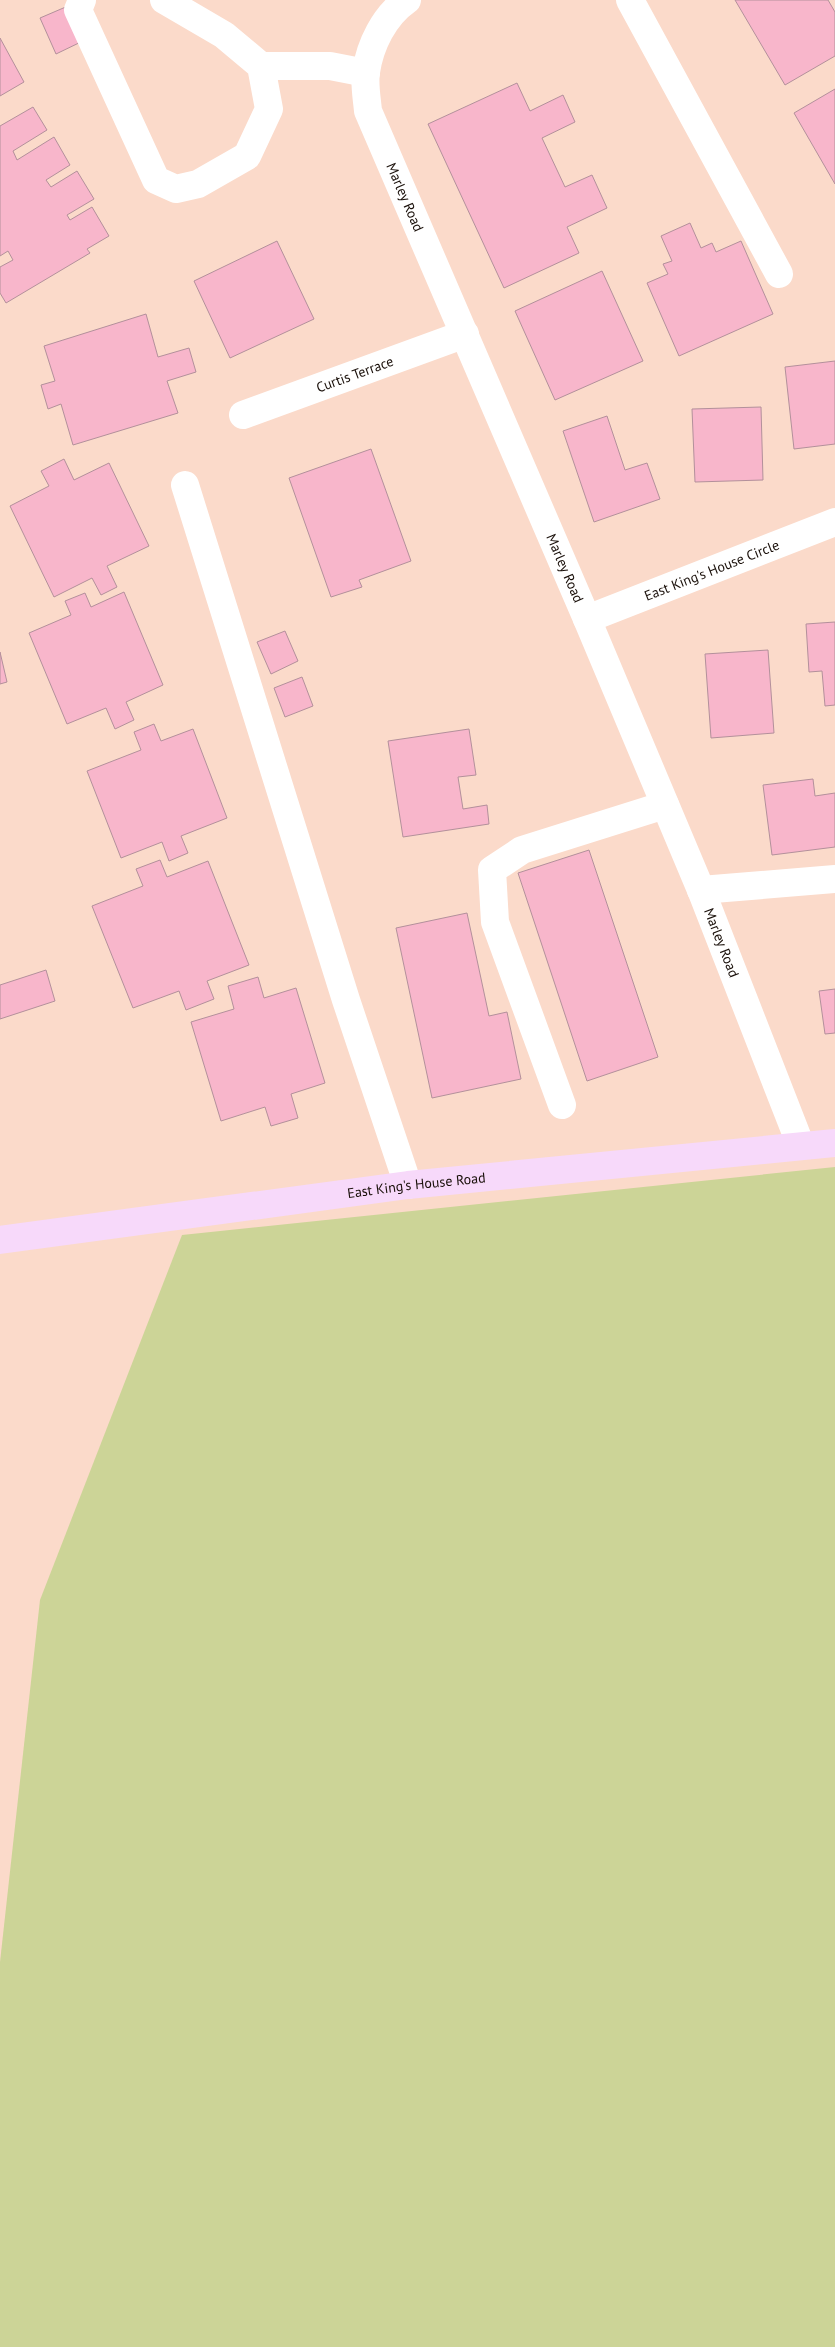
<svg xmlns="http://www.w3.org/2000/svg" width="835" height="2347" viewBox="0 0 835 2347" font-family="'PT Sans',sans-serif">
<rect width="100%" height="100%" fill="#fbdaca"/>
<polygon fill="#ccd497" points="835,1167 835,2347 0,2347 0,1962 40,1600 182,1235"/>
<g fill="#f8b6cb" stroke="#b3909b">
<polygon points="735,0 828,0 835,12 835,56 785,85"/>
<polygon points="68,6 85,40 56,54 40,18"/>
<polygon points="0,38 24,82 0,96"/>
<polygon points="517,83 530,111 563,95 575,122 542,138 565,187 592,175 607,208 567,227 579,253 504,288 428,124"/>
<polygon points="835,89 835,184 794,113"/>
<polygon points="33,107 47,130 13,151 17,160 54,137 70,165 46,180 51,187 77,171 94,199 67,215 70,220 92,207 109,236 87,249 90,253 6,303 0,293 0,267 13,260 8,251 0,256 0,126"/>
<polygon points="690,223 701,248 712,243 716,252 741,241 773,314 679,356 647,283 668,274 663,264 672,261 661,236"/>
<polygon points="277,241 314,319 230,358 194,281"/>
<polygon points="602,271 643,361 555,400 515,311"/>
<polygon points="146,314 158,357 189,348 196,372 167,381 178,413 73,445 61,404 48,409 41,385 55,381 44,346"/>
<polygon points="835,361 835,444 794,449 785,367"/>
<polygon points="761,407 763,480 695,482 692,409"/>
<polygon points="607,416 625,470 647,463 660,499 594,522 563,431"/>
<polygon points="371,449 411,561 359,580 362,587 331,597 289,478"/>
<polygon points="64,459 74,480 109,463 149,546 107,566 117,587 101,595 92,578 54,597 10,506 49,486 41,471"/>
<polygon points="124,592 163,685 126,702 134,720 115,729 106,708 67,724 29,633 71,615 65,601 85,593 91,607"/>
<polygon points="835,622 835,705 825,706 822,671 809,672 806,624"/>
<polygon points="285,631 298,661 271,674 257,642"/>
<polygon points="768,650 774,733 711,738 705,654"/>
<polygon points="0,652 7,682 0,684"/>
<polygon points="302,677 313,706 285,717 274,688"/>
<polygon points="154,724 161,741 193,729 227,818 181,836 188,853 169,861 162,842 121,858 87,771 141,750 134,732"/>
<polygon points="469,729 476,775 458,777 463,809 487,805 489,824 403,837 388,741"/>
<polygon points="813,779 815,796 835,793 835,847 772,855 763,785"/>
<polygon points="589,850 658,1057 587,1081 518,873"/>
<polygon points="160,860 167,877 208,861 249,965 207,981 214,999 186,1010 179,991 133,1008 92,906 143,886 136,869"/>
<polygon points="467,913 489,1016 507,1012 521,1079 432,1098 396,928"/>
<polygon points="46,970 55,1001 0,1019 0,985"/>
<polygon points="258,977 264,998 296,988 325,1083 291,1094 298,1118 271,1126 265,1107 221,1121 191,1022 234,1009 228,986"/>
<polygon points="835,989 835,1033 825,1034 819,991"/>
</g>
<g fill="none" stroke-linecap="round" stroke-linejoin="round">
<g stroke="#fff" stroke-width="28">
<polyline points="82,0 78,10 156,180 176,189 198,184 247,156 269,109 261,66 224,35 164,0"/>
<path id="s1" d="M407 0C384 16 370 45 366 72 364 84 367 99 368 111L587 619 701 890 801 1146"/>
<polyline points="630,0 779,274"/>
<polyline points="261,66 330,66 366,73"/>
<path id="s2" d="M243 415 465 334"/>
<polyline points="185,485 346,1000 408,1185"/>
<path id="s3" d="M587 619 835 522"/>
<polyline points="701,890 835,879"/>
<polyline points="562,1105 495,922 492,870 522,850 665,805"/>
</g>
<path stroke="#f7d9fa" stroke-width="28" id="s4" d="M0 1240 408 1185 835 1143"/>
</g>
<g text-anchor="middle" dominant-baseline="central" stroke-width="4.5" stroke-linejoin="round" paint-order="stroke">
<g font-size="14" fill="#190f09" stroke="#ffeae1">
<text stroke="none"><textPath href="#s1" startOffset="218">Marley Road</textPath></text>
<text stroke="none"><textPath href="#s2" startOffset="119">Curtis Terrace</textPath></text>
<text stroke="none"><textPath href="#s1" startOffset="622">Marley Road</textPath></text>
<text stroke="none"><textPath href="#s3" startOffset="134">East King's House Circle</textPath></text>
<text stroke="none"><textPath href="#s1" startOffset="1028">Marley Road</textPath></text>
<text stroke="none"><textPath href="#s4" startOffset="420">East King's House Road</textPath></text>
</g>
</g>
</svg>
